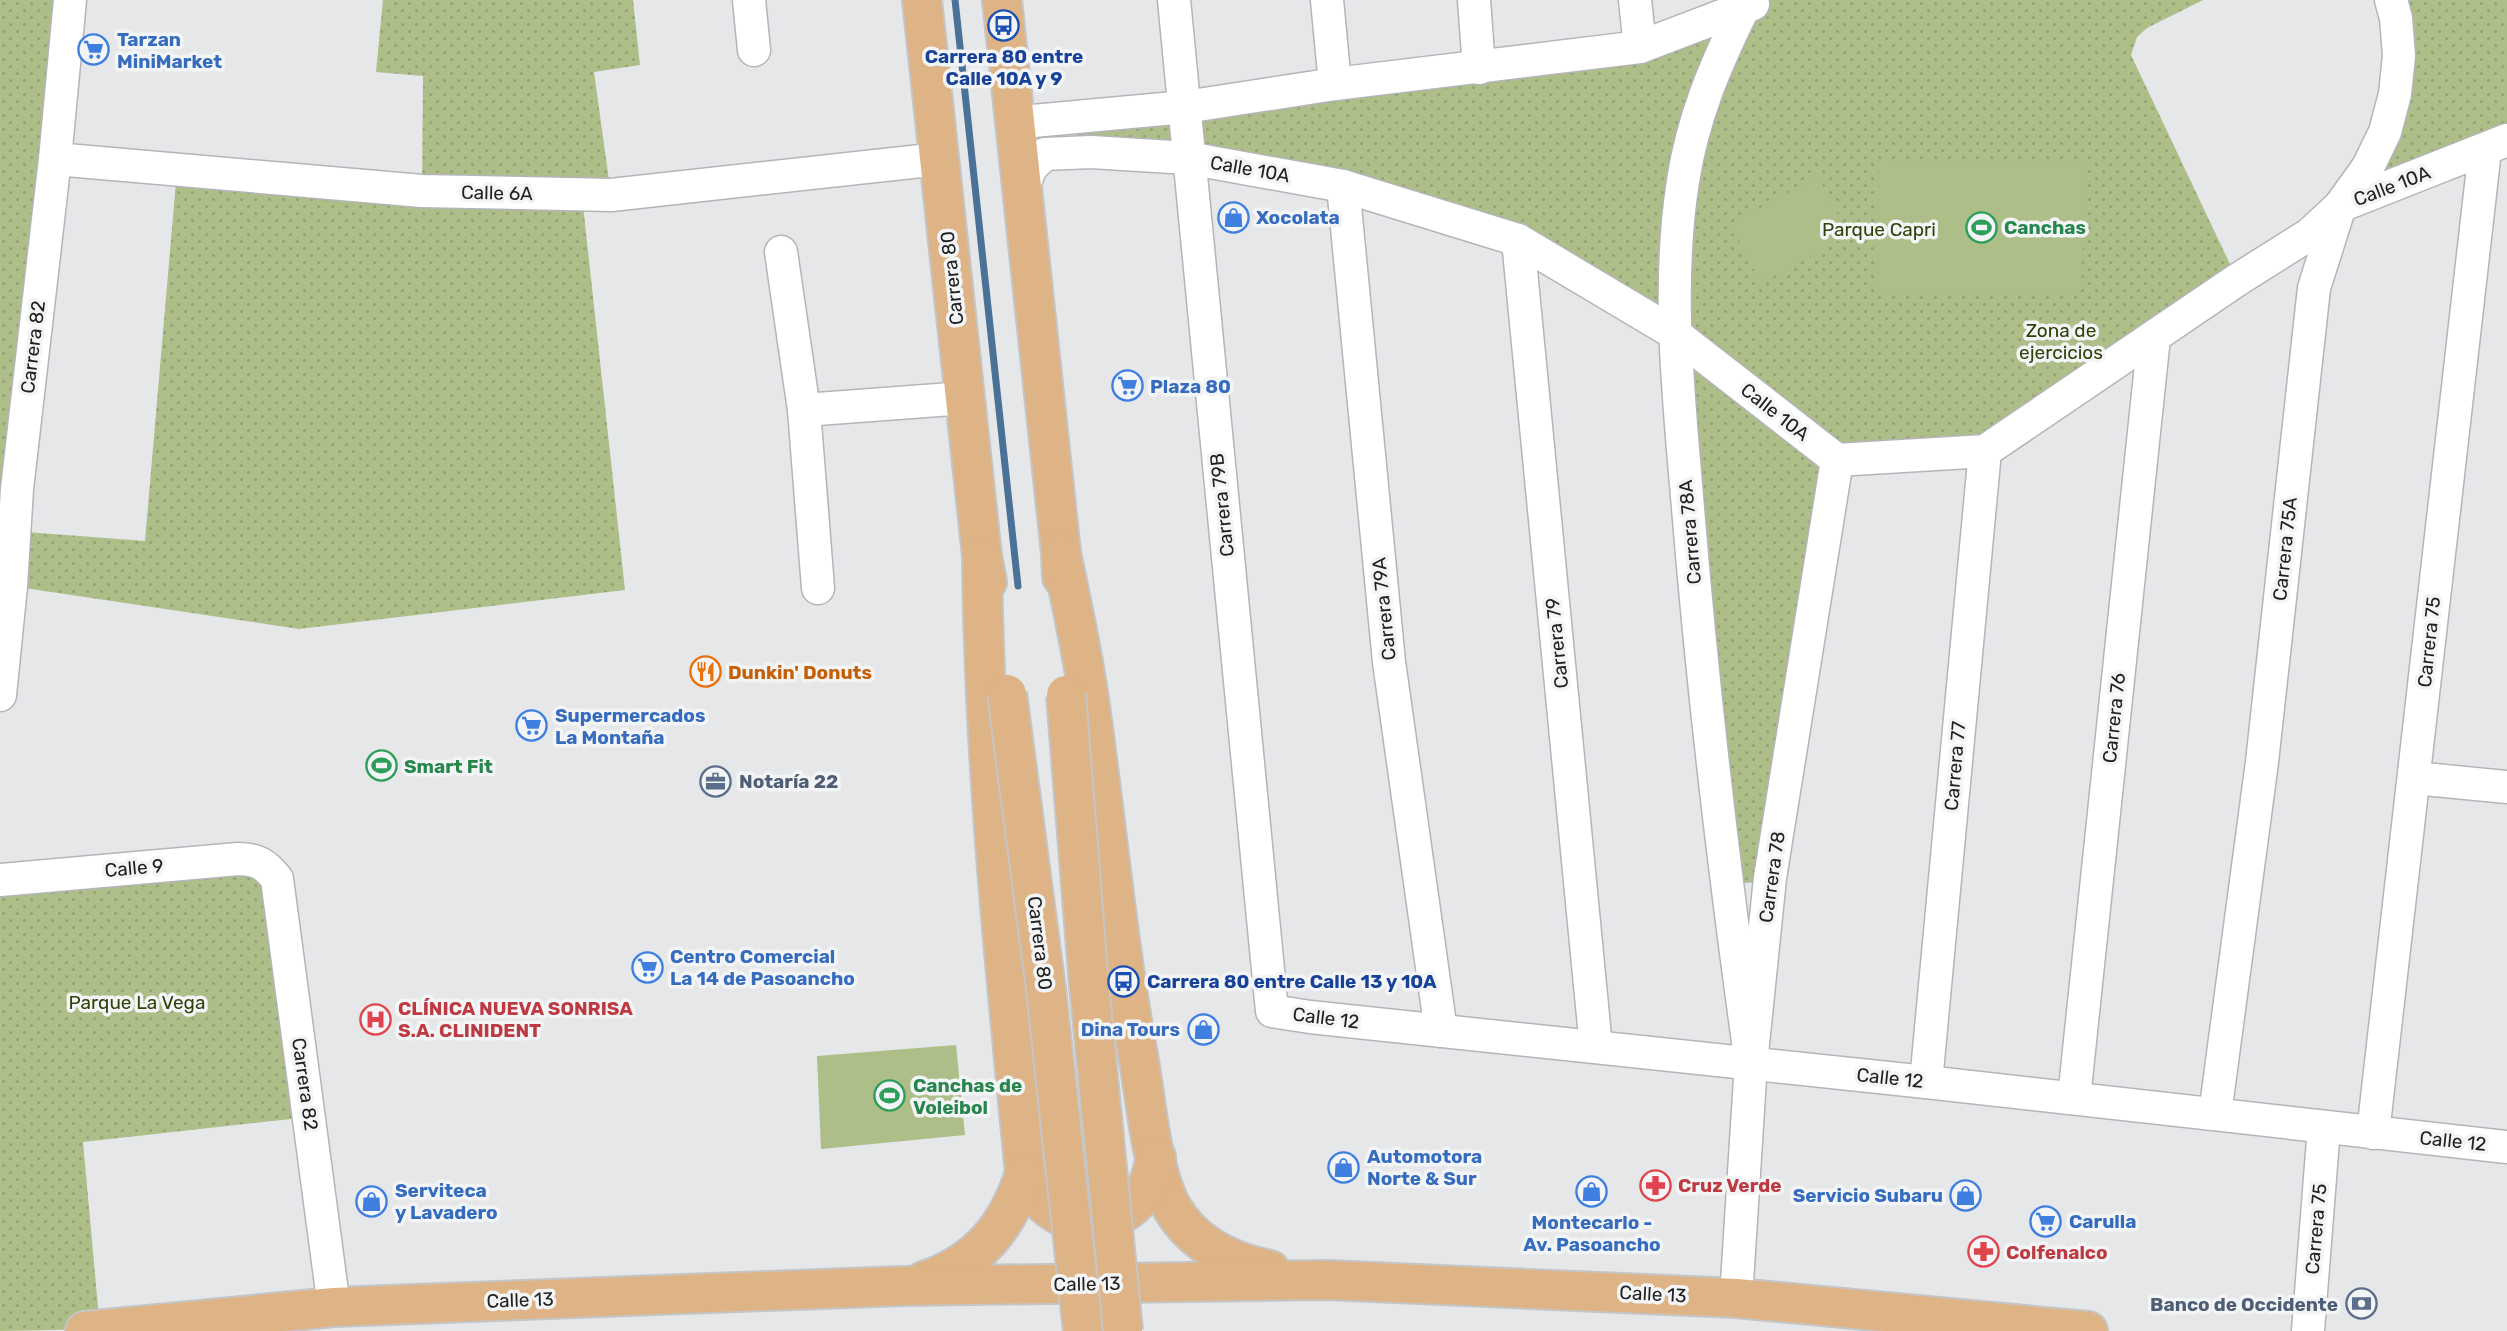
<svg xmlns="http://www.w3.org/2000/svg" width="2507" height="1331" viewBox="0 0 2507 1331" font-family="Rubik,sans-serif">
<defs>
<pattern id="grass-dots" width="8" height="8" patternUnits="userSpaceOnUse" patternTransform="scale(1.75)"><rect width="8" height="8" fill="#adbe89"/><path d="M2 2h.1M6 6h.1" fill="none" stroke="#95a376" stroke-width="1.8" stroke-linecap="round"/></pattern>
</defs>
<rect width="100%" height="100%" fill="#e6e7e9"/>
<g fill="url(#grass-dots)">
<polygon points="0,0 70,0 17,489 0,487"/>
<polygon points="383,0 633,0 640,65 594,72 611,195 582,196 625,590 299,629 11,586 13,531 145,541 177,170 422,191 423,76 376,72"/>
<polygon points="1761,0 2203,0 2147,28 2137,37 2131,55 2237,279 1985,451 1837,461 1761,882 1742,883 1674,333 1518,240 1078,141 1077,133 1080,125 1479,68"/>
<polygon points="2391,0 2507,0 2507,140 2340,206 2385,132"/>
<polygon points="266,865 309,1117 83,1142 100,1329 0,1331 0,880"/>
</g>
<g fill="#adbe89">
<polygon points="2086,161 2081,292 1877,294 1879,162"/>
<polygon points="1818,177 1849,235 1761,283 1730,224"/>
<polygon points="956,1045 965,1135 821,1149 817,1056"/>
</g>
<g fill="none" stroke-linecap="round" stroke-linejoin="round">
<polyline stroke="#497296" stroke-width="7" points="955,0 1018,586"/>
<defs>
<g id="minor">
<polyline points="749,0 754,50"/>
<polyline points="1174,0 1272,1011 1310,1017 1926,1082 2507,1147"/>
<polyline points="1327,0 1335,84"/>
<polyline points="1474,0 1479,68"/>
<polyline points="1635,0 1640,47"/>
<path d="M1743 9C1715 66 1693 117 1683 181 1666 289 1679 399 1688 508 1703 693 1725 878 1751 1063"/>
<polyline points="1015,118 1022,122 1185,107 1335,84 1640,47 1753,4"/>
<polyline points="55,159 422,191 611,195 939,159"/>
<polyline points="1343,186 1389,662 1441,1031"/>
<polyline points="1022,190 1031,167 1045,154 1091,152 1188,158 1343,186 1518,240 1674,333 1837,460 1985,451 2237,280 2310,234 2340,206 2507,140"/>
<polyline points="1518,240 1596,1047"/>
<polyline points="781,252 804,410 818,588"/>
<polyline points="804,410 965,398"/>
<polyline points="0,695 11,586 17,489 55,159 70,0"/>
<polyline points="2414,778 2507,787"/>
<path d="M0 880 238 859C257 859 265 864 277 879L334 1307"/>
<polyline points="1926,1082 1985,451"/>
<polyline points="2074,1098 2154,337"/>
<polyline points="2215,1114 2262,762 2314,288 2340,206 2368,167 2385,132 2395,94 2399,56 2396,18 2391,0"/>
<polyline points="2373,1133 2485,150"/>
<polyline points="1736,1298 1751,1063 1770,878 1837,460"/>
<polyline points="2308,1331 2324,1127"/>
</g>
<g id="major">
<polyline points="922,0 982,556 987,582"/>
<polyline points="1002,0 1061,553 1062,577"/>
<path d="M1061 553C1071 601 1082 650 1089 699 1106 819 1117 941 1139 1061 1146 1102 1152 1171 1171 1206 1192 1243 1229 1262 1270 1270"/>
<path d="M982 556C984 763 1005 968 1025 1173 1031 1186 1037 1199 1049 1208 1077 1231 1119 1225 1141 1197 1150 1186 1153 1171 1156 1157"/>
<path d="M924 1281C979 1263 1008 1226 1025 1173"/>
<polyline points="85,1331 334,1307 902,1286 1327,1280 1736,1298 2088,1331"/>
</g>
</defs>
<use href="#minor" stroke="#b4b5b8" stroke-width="35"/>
<use href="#major" stroke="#c5c5c6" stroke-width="42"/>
<use href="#minor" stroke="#fff" stroke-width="32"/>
<use href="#major" stroke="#deb385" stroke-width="38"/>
<defs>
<g id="major-bridge">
<polyline points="1007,694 1046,989 1083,1331"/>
<polyline points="1066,695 1089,985 1123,1331"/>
</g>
</defs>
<use href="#major-bridge" stroke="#c5c5c6" stroke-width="42" stroke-linecap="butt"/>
<use href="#major-bridge" stroke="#deb385" stroke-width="38"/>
</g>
<defs>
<symbol id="bus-ring" viewBox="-11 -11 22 22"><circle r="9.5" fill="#f3f4f6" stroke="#1a4fb4" stroke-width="1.5"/><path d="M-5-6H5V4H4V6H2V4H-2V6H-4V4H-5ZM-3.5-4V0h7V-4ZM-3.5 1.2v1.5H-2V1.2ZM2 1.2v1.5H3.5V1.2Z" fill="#1a4fb4"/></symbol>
<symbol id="supermarket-ring" viewBox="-11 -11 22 22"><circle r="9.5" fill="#f3f4f6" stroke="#3f7fe0" stroke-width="1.5"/><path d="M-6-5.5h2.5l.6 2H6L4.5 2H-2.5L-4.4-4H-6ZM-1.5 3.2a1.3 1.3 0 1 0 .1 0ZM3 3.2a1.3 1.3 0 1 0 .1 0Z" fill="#3f7fe0"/></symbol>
<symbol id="shop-ring" viewBox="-11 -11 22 22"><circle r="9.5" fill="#f3f4f6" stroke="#3f7fe0" stroke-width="1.5"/><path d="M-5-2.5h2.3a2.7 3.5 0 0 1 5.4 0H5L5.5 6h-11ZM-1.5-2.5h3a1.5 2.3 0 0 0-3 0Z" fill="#3f7fe0"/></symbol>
<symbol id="stadium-ring" viewBox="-11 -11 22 22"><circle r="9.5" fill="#f3f4f6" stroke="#2e9e5b" stroke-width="1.5"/><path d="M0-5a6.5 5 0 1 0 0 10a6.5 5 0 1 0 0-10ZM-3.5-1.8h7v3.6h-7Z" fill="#2e9e5b"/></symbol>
<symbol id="restaurant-ring" viewBox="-11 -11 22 22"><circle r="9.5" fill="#f3f4f6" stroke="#e8710a" stroke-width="1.5"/><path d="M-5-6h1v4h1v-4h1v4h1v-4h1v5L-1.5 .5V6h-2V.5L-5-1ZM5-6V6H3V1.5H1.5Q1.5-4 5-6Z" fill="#e8710a"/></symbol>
<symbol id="office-ring" viewBox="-11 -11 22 22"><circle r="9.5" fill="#f3f4f6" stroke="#5c6f8a" stroke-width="1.5"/><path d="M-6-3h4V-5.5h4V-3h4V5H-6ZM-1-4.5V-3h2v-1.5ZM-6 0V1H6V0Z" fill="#5c6f8a"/></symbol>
<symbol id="hospital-ring" viewBox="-11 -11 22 22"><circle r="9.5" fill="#f3f4f6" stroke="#e0444e" stroke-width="1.5"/><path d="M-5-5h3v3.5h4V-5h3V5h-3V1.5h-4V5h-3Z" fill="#e0444e"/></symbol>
<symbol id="pharmacy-ring" viewBox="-11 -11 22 22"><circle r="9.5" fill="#f3f4f6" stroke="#e0444e" stroke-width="1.5"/><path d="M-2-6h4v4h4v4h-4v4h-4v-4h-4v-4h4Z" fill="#e0444e"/></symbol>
<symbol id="bank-ring" viewBox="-11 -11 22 22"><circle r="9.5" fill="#f3f4f6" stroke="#5c6f8a" stroke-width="1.5"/><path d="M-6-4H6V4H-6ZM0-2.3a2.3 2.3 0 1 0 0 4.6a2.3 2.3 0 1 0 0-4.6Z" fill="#5c6f8a"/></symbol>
</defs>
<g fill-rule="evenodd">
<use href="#bus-ring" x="986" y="8" width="35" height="35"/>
<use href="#supermarket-ring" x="76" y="32" width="35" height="35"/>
<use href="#shop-ring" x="1216" y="200" width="35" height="35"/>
<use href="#stadium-ring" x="1964" y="210" width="35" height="35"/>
<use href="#supermarket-ring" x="1110" y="368" width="35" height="35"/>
<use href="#restaurant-ring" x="688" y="654" width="35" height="35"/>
<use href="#supermarket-ring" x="514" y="708" width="35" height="35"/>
<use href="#stadium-ring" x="364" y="748" width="35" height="35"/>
<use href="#office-ring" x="698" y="764" width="35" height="35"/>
<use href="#supermarket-ring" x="630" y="950" width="35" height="35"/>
<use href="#bus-ring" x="1106" y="964" width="35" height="35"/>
<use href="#hospital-ring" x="358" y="1002" width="35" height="35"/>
<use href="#shop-ring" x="1186" y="1012" width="35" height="35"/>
<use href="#stadium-ring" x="872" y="1078" width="35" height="35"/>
<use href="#shop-ring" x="1326" y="1150" width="35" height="35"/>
<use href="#pharmacy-ring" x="1638" y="1168" width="35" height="35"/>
<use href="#shop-ring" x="1574" y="1174" width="35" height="35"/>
<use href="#shop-ring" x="1948" y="1178" width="35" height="35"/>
<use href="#shop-ring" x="354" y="1184" width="35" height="35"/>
<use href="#supermarket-ring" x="2028" y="1204" width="35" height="35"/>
<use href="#pharmacy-ring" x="1966" y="1234" width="35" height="35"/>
<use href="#bank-ring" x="2344" y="1286" width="35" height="35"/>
</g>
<g text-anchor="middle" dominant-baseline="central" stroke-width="7" stroke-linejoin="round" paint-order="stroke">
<g font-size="19" font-weight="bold" fill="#366cbe" stroke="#f3f4f6" text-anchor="start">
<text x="117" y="39">Tarzan<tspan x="117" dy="22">MiniMarket</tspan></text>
<text x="1256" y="217">Xocolata</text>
<text x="1150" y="386">Plaza 80</text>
<text x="555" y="715">Supermercados<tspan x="555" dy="22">La Montaña</tspan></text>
<text x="670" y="956">Centro Comercial<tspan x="670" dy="22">La 14 de Pasoancho</tspan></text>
<text x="1180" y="1029" text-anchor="end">Dina Tours</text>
<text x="1367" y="1156">Automotora<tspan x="1367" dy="22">Norte &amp; Sur</tspan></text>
<text x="395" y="1190">Serviteca<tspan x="395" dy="22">y Lavadero</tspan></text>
<text x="1943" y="1195" text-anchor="end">Servicio Subaru</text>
<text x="2069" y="1221">Carulla</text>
<text x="1592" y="1222" text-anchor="middle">Montecarlo -<tspan x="1592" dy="22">Av. Pasoancho</tspan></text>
</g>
<g font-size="19" font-weight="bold" fill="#164399" stroke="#f3f4f6">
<text x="1004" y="56">Carrera 80 entre<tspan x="1004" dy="22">Calle 10A y 9</tspan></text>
<text x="1147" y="981" text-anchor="start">Carrera 80 entre Calle 13 y 10A</text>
</g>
<g font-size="19" fill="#212122" stroke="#f3f4f6">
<text transform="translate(1250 169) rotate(10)">Calle 10A</text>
<text transform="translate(2392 186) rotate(-21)">Calle 10A</text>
<text transform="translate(497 193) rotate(1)">Calle 6A</text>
<text transform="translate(952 278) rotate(-96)">Carrera 80</text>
<text transform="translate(33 347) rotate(-83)">Carrera 82</text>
<text transform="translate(1775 412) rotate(38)">Calle 10A</text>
<text transform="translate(1222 505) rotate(-96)">Carrera 79B</text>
<text transform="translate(1690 532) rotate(-95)">Carrera 78A</text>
<text transform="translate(2285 549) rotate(-84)">Carrera 75A</text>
<text transform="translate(1384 609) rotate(-96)">Carrera 79A</text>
<text transform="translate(2429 642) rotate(-84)">Carrera 75</text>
<text transform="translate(1557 643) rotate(-96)">Carrera 79</text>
<text transform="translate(2114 718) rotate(-84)">Carrera 76</text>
<text transform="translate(1955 766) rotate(-85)">Carrera 77</text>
<text transform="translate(134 868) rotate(-5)">Calle 9</text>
<text transform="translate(1772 877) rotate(-82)">Carrera 78</text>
<text transform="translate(1040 943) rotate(83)">Carrera 80</text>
<text transform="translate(1326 1018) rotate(7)">Calle 12</text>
<text transform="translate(1890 1078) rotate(6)">Calle 12</text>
<text transform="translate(305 1084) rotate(82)">Carrera 82</text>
<text transform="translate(2453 1141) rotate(6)">Calle 12</text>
<text transform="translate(2316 1229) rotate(-85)">Carrera 75</text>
<text transform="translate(1087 1284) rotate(-1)">Calle 13</text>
<text transform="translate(1653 1294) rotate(3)">Calle 13</text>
<text transform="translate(520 1300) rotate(-2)">Calle 13</text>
</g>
<g font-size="19" font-weight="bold" fill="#27864d" stroke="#f3f4f6" text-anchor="start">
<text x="2004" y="227">Canchas</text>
<text x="404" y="766">Smart Fit</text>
<text x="913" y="1085">Canchas de<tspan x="913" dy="22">Voleibol</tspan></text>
</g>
<g font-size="19" fill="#324009" stroke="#f3f4f6">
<text x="1879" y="229">Parque Capri</text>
<text x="2061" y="330">Zona de<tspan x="2061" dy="22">ejercicios</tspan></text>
<text x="137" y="1002">Parque La Vega</text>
</g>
<g font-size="19" font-weight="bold" fill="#c56008" stroke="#f3f4f6" text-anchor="start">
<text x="728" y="672">Dunkin' Donuts</text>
</g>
<g font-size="19" font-weight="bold" fill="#4e5e75" stroke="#f3f4f6" text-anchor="start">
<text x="739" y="781">Notaría 22</text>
<text x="2338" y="1304" text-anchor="end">Banco de Occidente</text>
</g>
<g font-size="19" font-weight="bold" fill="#be3a42" stroke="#f3f4f6" text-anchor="start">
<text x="398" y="1008">CLÍNICA NUEVA SONRISA<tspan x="398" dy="22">S.A. CLINIDENT</tspan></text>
<text x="1678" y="1185">Cruz Verde</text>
<text x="2006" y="1252">Colfenalco</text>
</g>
</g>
</svg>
